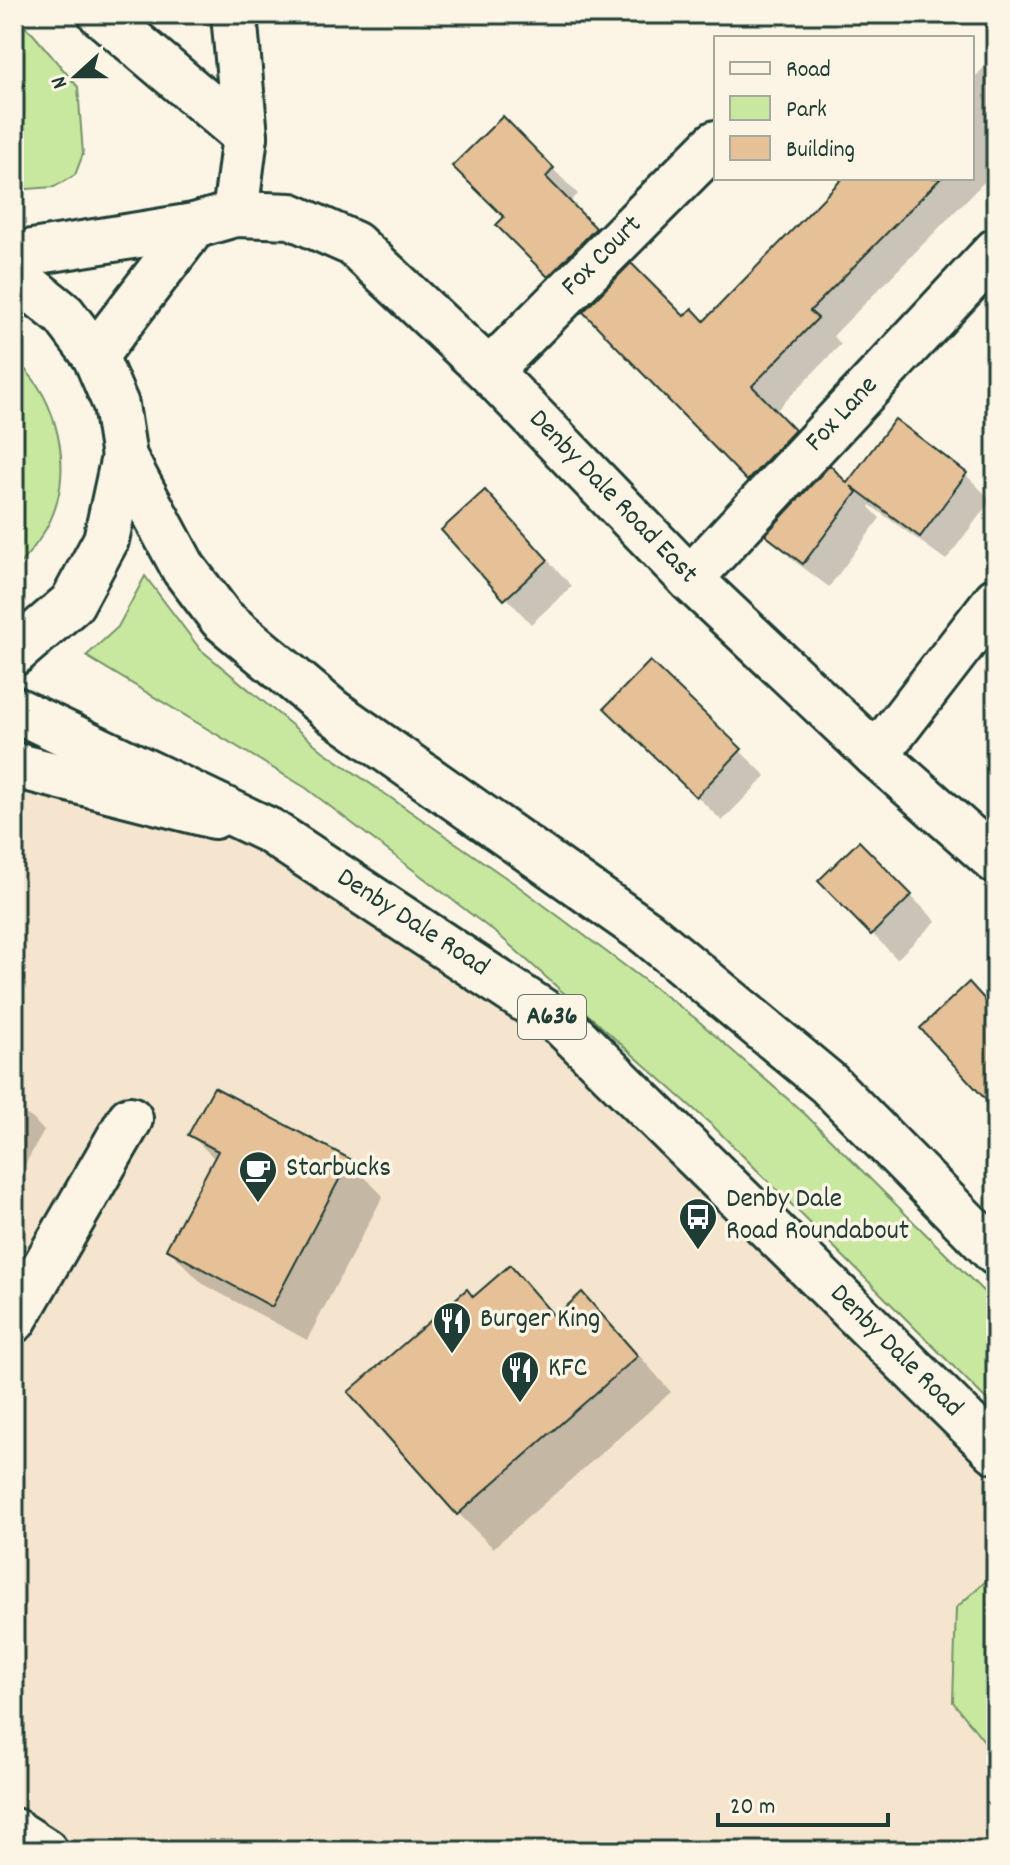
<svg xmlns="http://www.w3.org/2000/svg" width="1010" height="1865" viewBox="0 0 1010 1865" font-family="Dekko,sans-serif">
<rect width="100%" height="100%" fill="#fcf5e5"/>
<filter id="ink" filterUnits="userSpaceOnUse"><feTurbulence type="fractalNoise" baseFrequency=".0125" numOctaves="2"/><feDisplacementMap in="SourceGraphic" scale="16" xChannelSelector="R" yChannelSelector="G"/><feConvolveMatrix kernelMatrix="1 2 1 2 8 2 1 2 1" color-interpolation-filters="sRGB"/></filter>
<g filter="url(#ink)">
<polygon fill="#f5e5ce" points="14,733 270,831 562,1024 996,1451 996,1572 956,1608 953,1702 996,1756 996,1851 14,1851"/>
<g fill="#c8e8a0" stroke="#74926a" stroke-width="2">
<polygon points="14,17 33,34 78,87 83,154 75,175 54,187 14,190"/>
<path d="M14 359C53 391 70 453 57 502 50 529 32 551 14 570Z"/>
<polygon points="145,576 200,649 323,751 518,886 695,1018 805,1114 996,1304 996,1409 715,1128 501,937 306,788 86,656 118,627"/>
<polygon points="996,1572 996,1756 953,1702 956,1608"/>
</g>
<g fill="#0003">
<polygon points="990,61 996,64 996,186 992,190 984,182 833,336 841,344 775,412 818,456 773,504 685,416 684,319 704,323 846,178 972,178 972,72 976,76"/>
<polygon points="503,119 578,194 569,203 620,254 574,300 499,225 506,217"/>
<polygon points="966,475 991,500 946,560 870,505 869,507 880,518 829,587 793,560 768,535 848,486"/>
<polygon points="485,493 572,586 531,624 444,530"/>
<polygon points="650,664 766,776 722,821 632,733"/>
<polygon points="859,844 936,921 897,959 821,881"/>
<polygon points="14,1108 32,1118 44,1131 14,1184"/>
<polygon points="191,1135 349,1161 383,1196 307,1340 203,1284 168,1249 215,1159"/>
<polygon points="509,1268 557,1318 582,1295 617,1330 671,1392 493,1548 459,1514 474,1299"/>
</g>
<g fill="#e6c097" stroke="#1f3d34" stroke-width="2">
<polygon points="503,116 554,168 546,177 596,228 548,277 496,225 504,217 452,166"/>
<polygon points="843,178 941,178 810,311 818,318 752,386 795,430 747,481 583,312 631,263 684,316 692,308 704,321"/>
<polygon points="895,419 967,473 920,537 851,486 857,492 803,564 765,535 830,465 847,483"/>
<polygon points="485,490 548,560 504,600 441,530"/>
<polygon points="650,661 742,749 696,797 604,708"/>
<polygon points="859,841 912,895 871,935 818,881"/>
<polygon points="969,982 996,1012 996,1111 920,1028"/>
<polygon points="214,1087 350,1159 272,1307 166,1249 218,1151 188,1135"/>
<polygon points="510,1265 555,1317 582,1292 638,1356 457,1515 348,1392 467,1289 473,1297"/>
</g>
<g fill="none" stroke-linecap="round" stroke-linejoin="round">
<defs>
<g id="street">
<polyline points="101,14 245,136"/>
<polyline points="489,371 716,143"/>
<polyline points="690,579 996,251"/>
<polyline points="876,755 996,600"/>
<polyline points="14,1320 130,1119"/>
<polyline points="14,1831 45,1851"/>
</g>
<g id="secondary">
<polyline points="234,14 245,136 235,214"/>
<polyline points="14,255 194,226 235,214 291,216 354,244 489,371 690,579 876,755 996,861"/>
<polyline points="95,356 194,226"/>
<polyline points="14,765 214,816"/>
</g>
<g id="primary">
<polyline points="14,278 23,282 64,315 95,356 116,405 124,457 184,569 222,619 333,712 646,932 828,1083 996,1253"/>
<polyline points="14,653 72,603 106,540 124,457"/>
<polyline points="14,709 270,831 562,1024 996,1451"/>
</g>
</defs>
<use href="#street" stroke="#1f3d34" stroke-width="50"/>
<use href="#secondary" stroke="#1f3d34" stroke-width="50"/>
<use href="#primary" stroke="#1f3d34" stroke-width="50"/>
<use href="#street" stroke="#fcf5e5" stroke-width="44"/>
<use href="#secondary" stroke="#fcf5e5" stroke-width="44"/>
<use href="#primary" stroke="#fcf5e5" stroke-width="44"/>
</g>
</g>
<defs>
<symbol id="cafe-pin" viewBox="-11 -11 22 30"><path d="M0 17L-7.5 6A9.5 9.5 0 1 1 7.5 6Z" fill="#1f3d34" stroke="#fcf5e5"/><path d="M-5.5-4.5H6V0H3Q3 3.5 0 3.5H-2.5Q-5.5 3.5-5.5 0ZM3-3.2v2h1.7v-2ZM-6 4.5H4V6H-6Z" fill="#fff"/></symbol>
<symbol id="bus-pin" viewBox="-11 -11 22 30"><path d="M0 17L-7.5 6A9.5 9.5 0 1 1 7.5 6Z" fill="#1f3d34" stroke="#fcf5e5"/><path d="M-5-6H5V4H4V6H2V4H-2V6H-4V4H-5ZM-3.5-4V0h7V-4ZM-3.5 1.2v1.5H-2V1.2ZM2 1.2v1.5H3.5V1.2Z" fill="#fff"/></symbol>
<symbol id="restaurant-pin" viewBox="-11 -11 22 30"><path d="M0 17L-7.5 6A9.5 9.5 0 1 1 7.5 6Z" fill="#1f3d34" stroke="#fcf5e5"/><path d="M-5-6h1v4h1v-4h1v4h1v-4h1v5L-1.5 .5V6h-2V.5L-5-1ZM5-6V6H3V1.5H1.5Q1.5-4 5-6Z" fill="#fff"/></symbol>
</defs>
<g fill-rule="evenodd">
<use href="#cafe-pin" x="236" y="1148" width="44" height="60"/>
<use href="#bus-pin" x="676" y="1195" width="44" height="60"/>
<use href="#restaurant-pin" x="430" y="1299" width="44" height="60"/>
<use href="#restaurant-pin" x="498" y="1348" width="44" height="60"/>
</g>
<g text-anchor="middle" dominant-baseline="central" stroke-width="7" stroke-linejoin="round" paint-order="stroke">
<rect fill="#fcf5e5" stroke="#617469" stroke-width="2" x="518" y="995" width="68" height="44" rx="6"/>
<g font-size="26" font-weight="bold" fill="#1f3d34">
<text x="552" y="1017">A636</text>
</g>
<g font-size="28" fill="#1f3d34" stroke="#fcf5e5">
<text transform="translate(603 257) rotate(-45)">Fox Court</text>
<text transform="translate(843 415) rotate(-47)">Fox Lane</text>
<text transform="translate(612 498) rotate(46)">Denby Dale Road East</text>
<text transform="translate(412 924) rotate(33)">Denby Dale Road</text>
<text transform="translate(895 1352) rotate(45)">Denby Dale Road</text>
</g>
<g font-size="28" fill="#1f3d34" stroke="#fcf5e5" text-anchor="start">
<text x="286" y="1170">Starbucks</text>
<text x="726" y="1201">Denby Dale<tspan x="726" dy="32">Road Roundabout</tspan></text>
<text x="480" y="1321">Burger King</text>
<text x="548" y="1370">KFC</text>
</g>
</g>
<rect width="1010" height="1865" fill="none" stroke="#fcf5e5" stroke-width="48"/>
<rect x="24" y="24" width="962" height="1817" fill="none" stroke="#1f3d34" stroke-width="3" filter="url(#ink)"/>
<rect x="714" y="36" width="260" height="144" fill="#fcf5e5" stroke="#a4ab9e" stroke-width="2"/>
<rect x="730" y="62" width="40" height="12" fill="#fcf5e5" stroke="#a4ab9e" stroke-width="2"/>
<text x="786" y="76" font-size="24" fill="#1f3d34">Road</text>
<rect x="730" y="96" width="40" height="24" fill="#c8e8a0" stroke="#a4ab9e" stroke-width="2"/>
<text x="786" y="116" font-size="24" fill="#1f3d34">Park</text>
<rect x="730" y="136" width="40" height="24" fill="#e6c097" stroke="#a4ab9e" stroke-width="2"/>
<text x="786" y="156" font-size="24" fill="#1f3d34">Building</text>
<g transform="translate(76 76) rotate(249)" stroke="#fcf5e5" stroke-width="6" paint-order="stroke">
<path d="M0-6L14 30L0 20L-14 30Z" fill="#1f3d34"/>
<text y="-12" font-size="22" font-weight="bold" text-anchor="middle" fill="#1f3d34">N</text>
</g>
<path d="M718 1813v12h170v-12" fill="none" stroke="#1f3d34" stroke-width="4"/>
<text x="730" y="1813" font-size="24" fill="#1f3d34" stroke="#fcf5e5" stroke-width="6" paint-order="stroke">20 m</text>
</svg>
